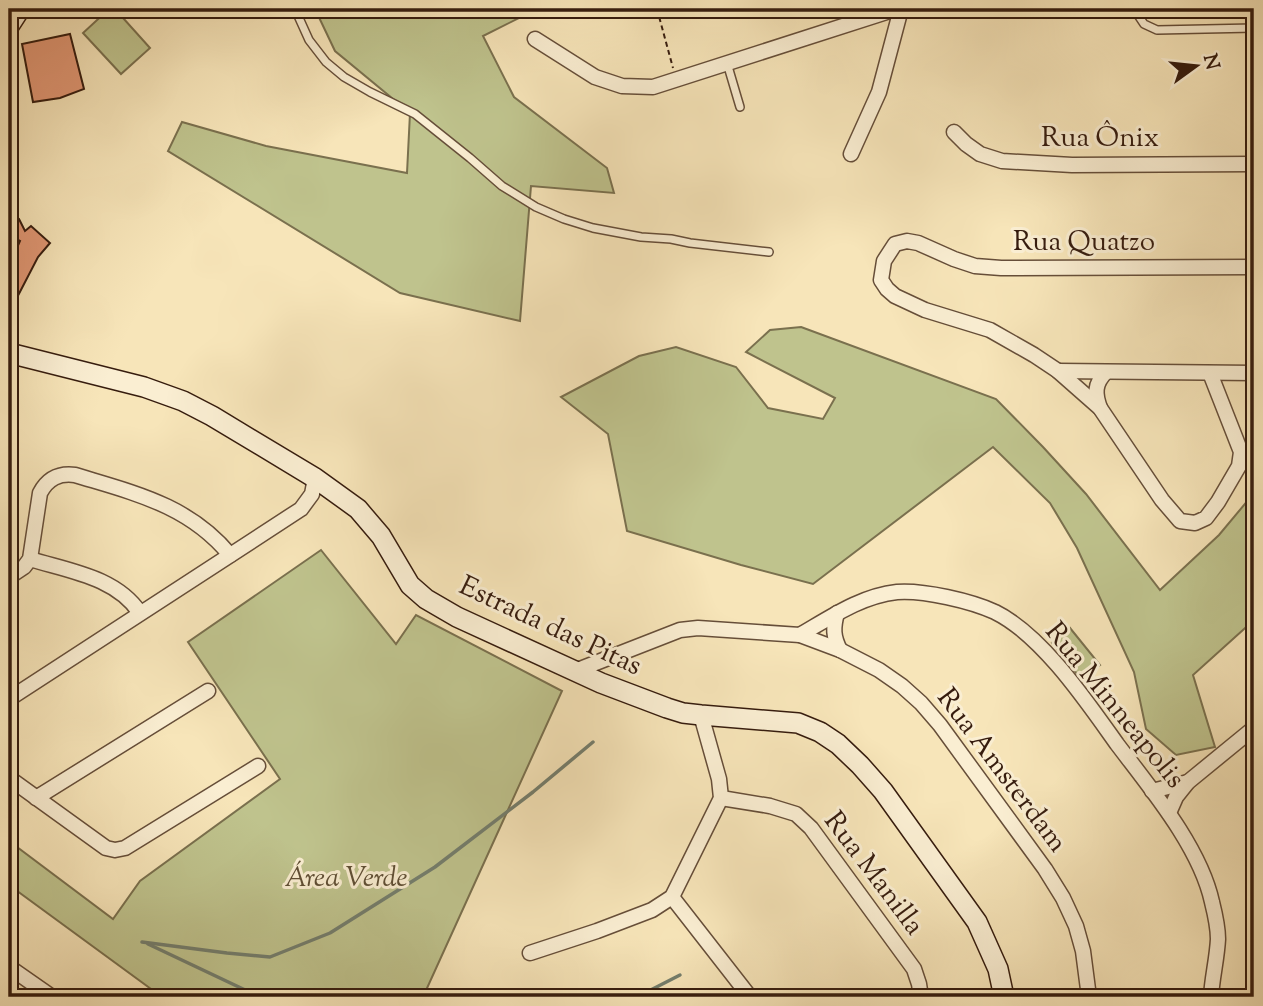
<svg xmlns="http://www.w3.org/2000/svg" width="1263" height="1006" viewBox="0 0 1263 1006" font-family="'Sorts Mill Goudy',serif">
<rect width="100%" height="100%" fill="#f7e5b9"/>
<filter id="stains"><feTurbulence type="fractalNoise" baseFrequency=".00286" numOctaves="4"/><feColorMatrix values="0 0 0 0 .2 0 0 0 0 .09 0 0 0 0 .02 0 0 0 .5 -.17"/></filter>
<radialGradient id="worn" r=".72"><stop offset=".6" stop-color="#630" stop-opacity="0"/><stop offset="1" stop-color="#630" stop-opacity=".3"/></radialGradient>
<g fill="#bfc38d" stroke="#7a704e" stroke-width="2">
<polygon points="109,9 115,9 150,48 121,74 83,33"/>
<polygon points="315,9 537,9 483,36 514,97 607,168 614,193 531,186 520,321 400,293 168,151 182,122 266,146 407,173 410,113 335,51"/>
<polygon points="801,327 996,399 1043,447 1086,494 1160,590 1219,535 1254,493 1254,620 1193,675 1215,747 1176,755 1146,729 1134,672 1077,548 1050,503 993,447 813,584 741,565 627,531 608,434 561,397 639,356 676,347 736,367 768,408 823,419 835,398 746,352 770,330"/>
<polygon points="321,550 396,644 416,615 562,691 423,997 162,997 9,885 9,841 113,919 140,881 280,779 188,642"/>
<polygon points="1070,628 1100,665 1081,679 1052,643"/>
</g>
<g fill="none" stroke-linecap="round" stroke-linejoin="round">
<g stroke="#747e6d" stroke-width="3.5">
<polyline points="142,942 227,953 270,957 330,933 435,867 533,792 593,742"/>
<polyline points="148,944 260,997"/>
<polyline points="637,997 680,975"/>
</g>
</g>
<g fill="#e19774" stroke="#361c0e" stroke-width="2">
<polygon points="70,34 84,89 60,98 33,102 22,44"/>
<polygon points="9,212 19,219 25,231 31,226 50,243 38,257 9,313 9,266 20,241 9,235"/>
</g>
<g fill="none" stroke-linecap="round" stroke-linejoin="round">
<defs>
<g id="lane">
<polyline points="295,9 309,40 326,62 344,77 370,92 415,114 470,158 502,186 536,207 564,219 593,228 641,237 671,239 690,243 769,252"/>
<polyline points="1134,9 1144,24 1157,30 1254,28"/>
<polyline points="727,63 740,107"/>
</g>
<g id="street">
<polyline points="535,39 595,77 622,86 653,87 896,9"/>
<polyline points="954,132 966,144 980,154 1002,161 1072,165 1254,164"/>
<polyline points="851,154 879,92 901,9"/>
<polyline points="1058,371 1254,373"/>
<polyline points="1210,373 1241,452 1239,466 1218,502 1206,518 1195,523 1180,521 1162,500 1100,408 1058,371 1034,355 990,330 925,310 895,296 887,289 881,280 884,261 895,244 907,241 918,243 954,259 975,266 1001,268 1254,267"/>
<path d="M1100 408C1095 394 1094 384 1106 372"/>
<path d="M30 559C69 571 116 577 140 613"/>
<path d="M9 577 24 567 30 559 40 493C48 478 59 473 75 475 134 493 189 505 230 555"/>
<path d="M837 613C833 628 833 636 840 650"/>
<path d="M800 635C831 617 861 596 897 592 924 590 971 601 995 612 1042 635 1087 702 1117 744 1151 789 1200 847 1212 902 1215 914 1218 928 1218 939 1217 959 1212 978 1211 997"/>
<polyline points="575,671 680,630 698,628 800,635 840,650 879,670 902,686 921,703 940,725 1045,869 1063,898 1076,926 1083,951 1089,997"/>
<polyline points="9,699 301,509 312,494 315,478"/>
<polyline points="9,778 106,848 115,850 125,848 258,766"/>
<polyline points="1152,791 1188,782"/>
<polyline points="36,798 208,691"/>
<polyline points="721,798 770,806 796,814 811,828 914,969 919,984 921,997"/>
<polyline points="1169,813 1176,797 1188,782 1254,728"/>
<polyline points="672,897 750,997"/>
<polyline points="530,953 597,931 652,910 672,897 721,798 719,779 701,715"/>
<polyline points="9,967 52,997"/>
</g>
<g id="secondary">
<polyline points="9,26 20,9"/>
<polyline points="9,353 144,387 183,401 212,416 315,478 358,509 381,536 410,585 426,599 457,617 601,683 667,708 683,713 701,715 798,723 820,732 838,744 860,765 883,791 977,922 998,969 1004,997"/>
</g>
</defs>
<use href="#lane" stroke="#664e39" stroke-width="10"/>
<use href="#street" stroke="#664e39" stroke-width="17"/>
<use href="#secondary" stroke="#361c0e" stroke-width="22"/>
<g stroke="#361c0e" stroke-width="2" stroke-dasharray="5 3.5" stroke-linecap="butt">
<polyline points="657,9 673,68"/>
<polyline points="1246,279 1248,361"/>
</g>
<use href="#lane" stroke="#faeed2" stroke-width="7"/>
<use href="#street" stroke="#faeed2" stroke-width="14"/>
<use href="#secondary" stroke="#faeed2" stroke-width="19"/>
</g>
<g text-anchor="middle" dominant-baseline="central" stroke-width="6" stroke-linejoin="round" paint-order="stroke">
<g font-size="28" fill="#361c0e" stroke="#faeed2">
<text x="1100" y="139">Rua Ônix</text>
<text x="1084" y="243">Rua Quatzo</text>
<text transform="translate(550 627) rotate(25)">Estrada das Pitas</text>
<text transform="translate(1114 706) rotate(51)">Rua Minneapolis</text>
<text transform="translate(1001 771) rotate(53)">Rua Amsterdam</text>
<text transform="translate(873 874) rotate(53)">Rua Manilla</text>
</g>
<g font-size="28" font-style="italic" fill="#5f4e34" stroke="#faeed2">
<text x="346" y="879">Área Verde</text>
</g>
</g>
<rect width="1263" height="1006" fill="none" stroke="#f7e5b9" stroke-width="35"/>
<rect x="10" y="10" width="1242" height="985" fill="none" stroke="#361c0e" stroke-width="3.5"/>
<rect x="18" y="18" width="1228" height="971" fill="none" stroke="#361c0e" stroke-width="2"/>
<g transform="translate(1196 66) rotate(75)" stroke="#faeed2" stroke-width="5" paint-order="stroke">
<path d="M0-5L12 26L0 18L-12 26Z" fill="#361c0e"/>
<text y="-10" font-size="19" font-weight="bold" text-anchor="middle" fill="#361c0e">N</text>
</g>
<rect width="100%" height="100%" filter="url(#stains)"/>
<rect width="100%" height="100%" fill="url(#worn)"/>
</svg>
